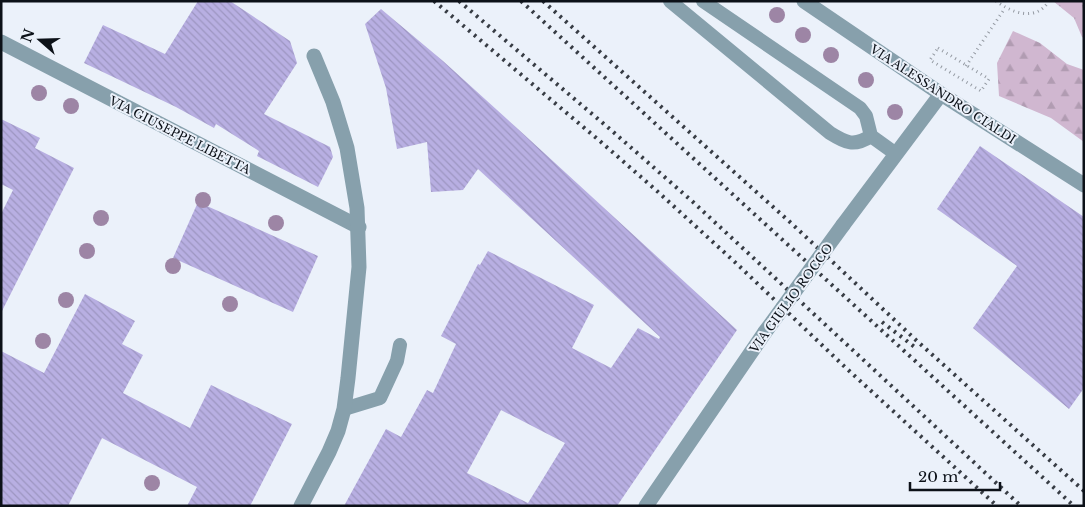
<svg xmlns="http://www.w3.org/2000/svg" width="1085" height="507" viewBox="0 0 1085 507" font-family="'Libre Baskerville',serif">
<defs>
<pattern id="forest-firs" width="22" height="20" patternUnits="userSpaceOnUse" patternTransform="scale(1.25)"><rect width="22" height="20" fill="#d0b7d0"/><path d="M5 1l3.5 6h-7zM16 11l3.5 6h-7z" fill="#b19cb2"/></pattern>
<pattern id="park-tufts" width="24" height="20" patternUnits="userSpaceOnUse" patternTransform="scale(1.25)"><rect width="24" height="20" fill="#d0b7d0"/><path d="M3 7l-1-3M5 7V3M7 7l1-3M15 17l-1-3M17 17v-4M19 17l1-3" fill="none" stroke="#b19cb2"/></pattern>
<pattern id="building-back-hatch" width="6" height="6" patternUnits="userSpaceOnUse" patternTransform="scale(1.25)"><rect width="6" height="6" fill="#b8afe2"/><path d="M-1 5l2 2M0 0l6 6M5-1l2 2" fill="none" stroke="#9d96c1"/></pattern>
</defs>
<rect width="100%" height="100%" fill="#ebf1fa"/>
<polygon fill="url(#forest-firs)" points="1013,31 1040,43 1067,64 1084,70 1084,142 1051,118 999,96 997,63"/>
<polygon fill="url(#park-tufts)" points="1053,1 1084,1 1084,38 1082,37 1074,18"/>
<g fill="url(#building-back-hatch)" fill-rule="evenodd">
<polygon points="198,1 230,1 290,41 297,63 264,114 330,147 333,157 318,187 257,156 259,151 216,124 214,128 176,107 84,63 103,25 165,54"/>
<path d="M381 9 443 61 518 129 737 330 617 506H344L386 429 401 437 427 390 433 393 456 344 441 336 478 264 480 265 488 251 594 305 572 348 611 368 638 328 659 339 660 337 478 169 463 190 431 192 427 142 397 149 386 88 365 24ZM501 410 565 443 528 503 467 473Z"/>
<polygon points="1,119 40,138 35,148 74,168 1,313 1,214 13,190 1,184"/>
<polygon points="980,146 1084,217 1084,388 1069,409 973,328 1017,266 937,209"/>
<polygon points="198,202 318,256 293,312 173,258"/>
<polygon points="85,294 135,321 122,344 143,355 123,393 190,428 211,385 292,424 250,506 187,506 197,487 102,438 68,506 1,506 1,351 44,373"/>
</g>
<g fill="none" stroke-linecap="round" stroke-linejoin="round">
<g stroke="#949aa2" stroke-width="3" stroke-dasharray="1 4" stroke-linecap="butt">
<path d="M996 1C1012 13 1036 22 1049 1"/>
<polygon points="938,48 989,79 981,91 930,60"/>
<polyline points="966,66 1005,8"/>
</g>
<g stroke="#87a0ac" stroke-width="14">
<path d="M670 1 830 133C846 143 854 147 871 136"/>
<polyline points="703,1 860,108 866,116 871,136 896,154"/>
<polyline points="344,409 380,398 397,361 400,345"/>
</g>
<g stroke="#87a0ac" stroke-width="15">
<polyline points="804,1 941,94 1084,185"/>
<polyline points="1,42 359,227"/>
<polyline points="843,225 941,94"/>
<polyline points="301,506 329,452 338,431 344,409 348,378 359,267 357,208 347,148 333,102 314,56"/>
<polyline points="646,506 765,332"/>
</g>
<g stroke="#373c44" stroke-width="4" stroke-dasharray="2.5 5" stroke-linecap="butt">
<polyline points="434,1 601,142 657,191 737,264 846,368 997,506"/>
<polyline points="459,1 611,130 693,202 1021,506"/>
<polyline points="521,1 1074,506"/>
<polyline points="543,1 791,223 917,341 1084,491"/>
<polyline points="882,322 916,348"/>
</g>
<polyline stroke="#87a0ac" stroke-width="15" points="765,332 843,225"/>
</g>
<g fill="#9d85a5">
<circle cx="777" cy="15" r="8"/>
<circle cx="803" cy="35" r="8"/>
<circle cx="831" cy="55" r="8"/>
<circle cx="866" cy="80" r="8"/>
<circle cx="39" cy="93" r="8"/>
<circle cx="71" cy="106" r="8"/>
<circle cx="895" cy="112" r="8"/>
<circle cx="203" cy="200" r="8"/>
<circle cx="101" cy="218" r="8"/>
<circle cx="276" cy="223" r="8"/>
<circle cx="87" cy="251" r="8"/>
<circle cx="173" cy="266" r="8"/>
<circle cx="66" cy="300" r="8"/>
<circle cx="230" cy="304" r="8"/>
<circle cx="43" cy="341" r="8"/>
<circle cx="152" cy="483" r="8"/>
</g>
<g text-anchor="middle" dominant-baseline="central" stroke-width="4" stroke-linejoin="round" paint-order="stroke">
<g font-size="12" fill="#0c1118" stroke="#ebf1fa">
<text transform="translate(943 94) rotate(33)">VIA ALESSANDRO CIALDI</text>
<text transform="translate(180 135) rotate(27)">VIA GIUSEPPE LIBETTA</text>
<text transform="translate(791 298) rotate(-54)">VIA GIULIO ROCCO</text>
</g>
</g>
<rect width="1085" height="507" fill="none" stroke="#0c1118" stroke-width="5"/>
<g transform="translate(40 40) rotate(290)" stroke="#ebf1fa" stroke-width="4" paint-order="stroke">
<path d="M0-4L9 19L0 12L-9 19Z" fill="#0c1118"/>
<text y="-8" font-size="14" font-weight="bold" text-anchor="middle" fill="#0c1118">N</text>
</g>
<path d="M910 482v8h90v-8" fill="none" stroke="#0c1118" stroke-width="2.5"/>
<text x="918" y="482" font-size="15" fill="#0c1118" stroke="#ebf1fa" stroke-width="4" paint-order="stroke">20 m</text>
</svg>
